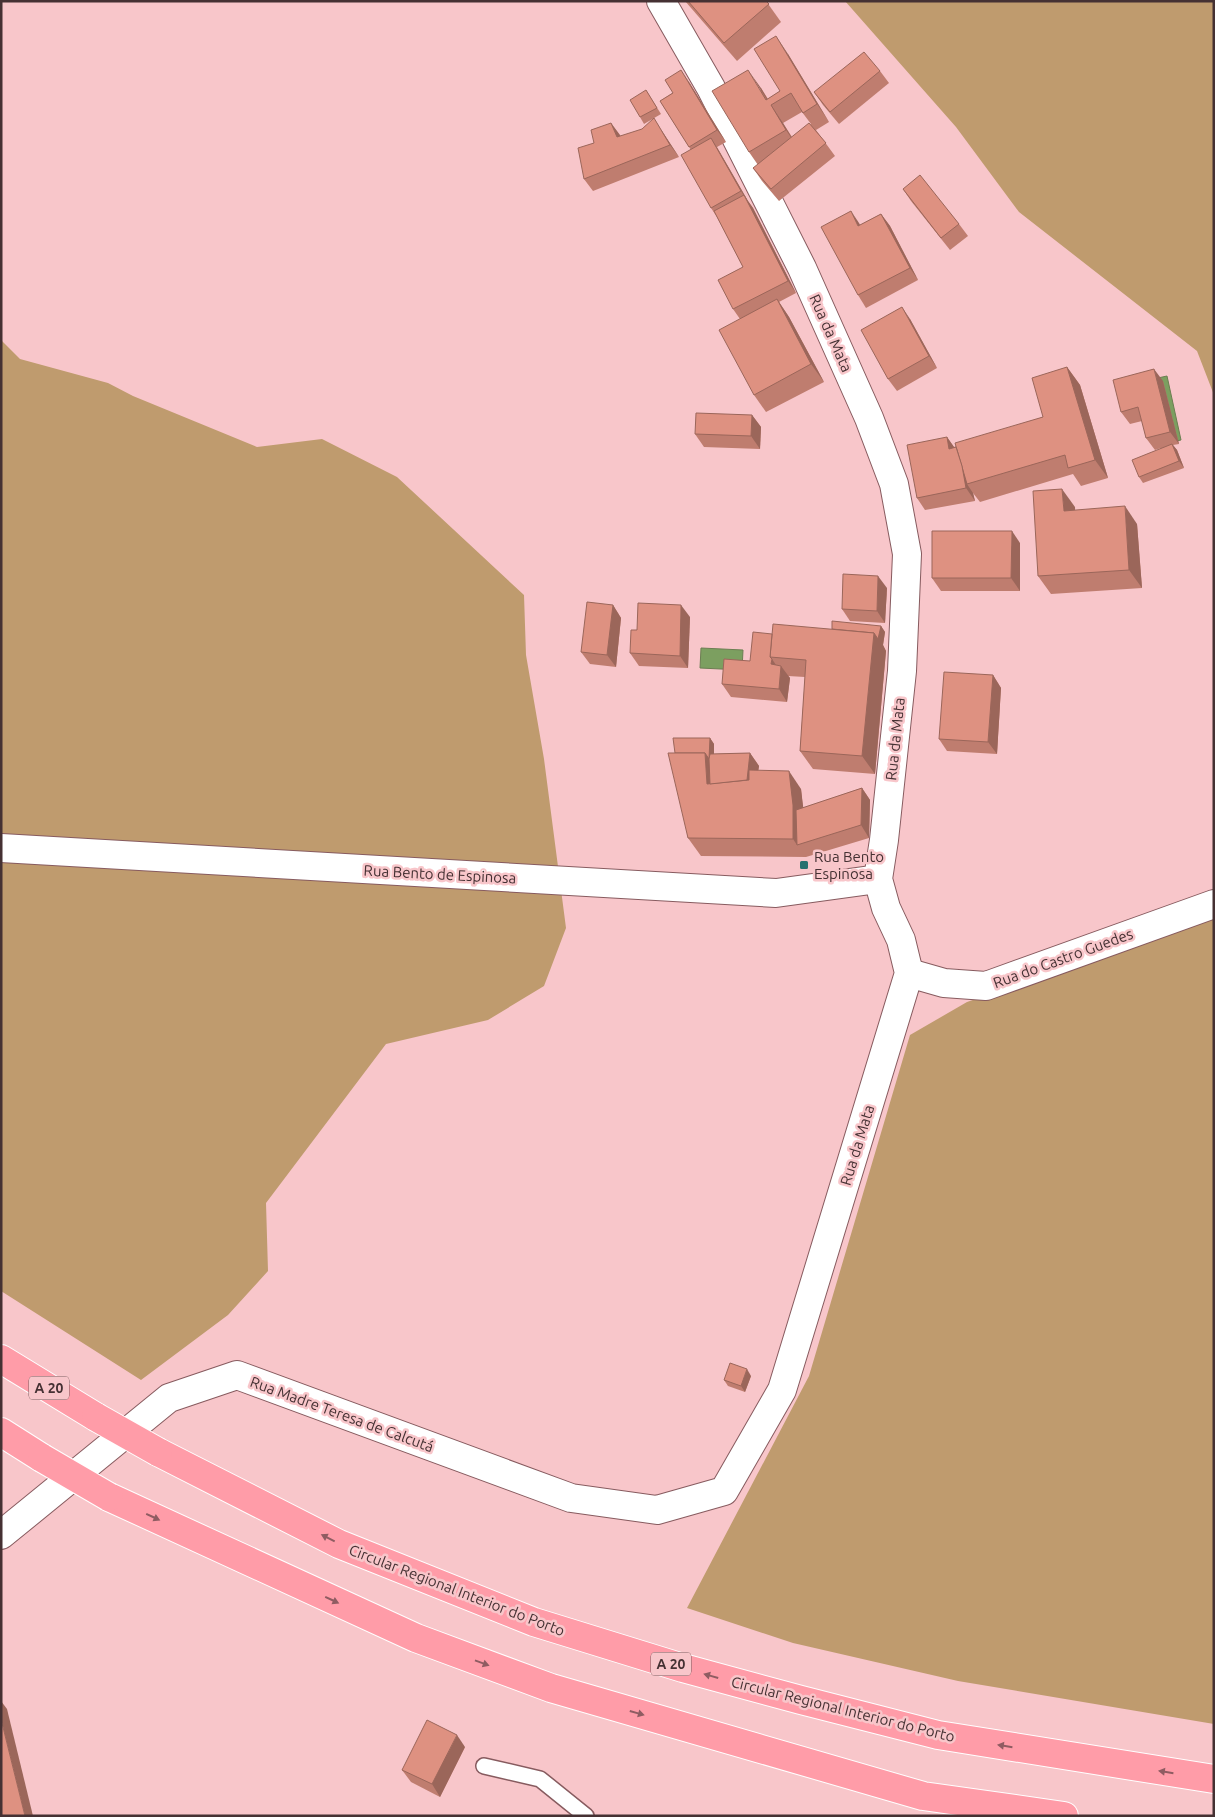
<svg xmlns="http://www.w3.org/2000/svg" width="1215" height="1817" viewBox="0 0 1215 1817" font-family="Ubuntu,sans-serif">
<rect width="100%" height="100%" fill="#f8c6ca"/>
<g fill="#bf9b6e">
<polygon points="845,1 1214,1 1214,395 1197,351 1019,212 956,127"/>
<polygon points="1,340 20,359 108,383 133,396 257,447 322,439 397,477 524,595 526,655 544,759 566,928 544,986 488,1020 386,1044 266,1203 268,1271 228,1315 141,1380 1,1291"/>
<polygon points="1214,917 1214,1724 958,1681 793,1643 687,1608 809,1376 910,1035 967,1002"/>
</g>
<g fill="#7c9f60" stroke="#6c7e52">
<polygon points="1167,376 1181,440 1158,445 1144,381"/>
<polygon points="701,648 743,650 742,670 700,668"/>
</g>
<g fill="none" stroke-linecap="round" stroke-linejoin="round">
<defs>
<polyline id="service" points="484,1766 540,1779 586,1816"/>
<g id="minor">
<polyline points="1,848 776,893 878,879"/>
<polyline points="909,973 944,983 986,986 1214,904"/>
<polyline points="1,1535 169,1398 237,1375 571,1498 657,1510 724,1491 782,1390 909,973 901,940 886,908 878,879 884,840 902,671 907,554 894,484 869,418 802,268 711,88 661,1"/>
</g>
<g id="motorway">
<polyline points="1,1359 96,1417"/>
<polyline points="1,1432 42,1458"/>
<polyline points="158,1452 339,1544 534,1622 683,1668 801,1700 938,1735 1214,1779"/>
<polyline points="109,1497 416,1638 551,1688 923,1796 1064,1816"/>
</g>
</defs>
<use href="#service" stroke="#875b5f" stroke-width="18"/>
<use href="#minor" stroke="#875b5f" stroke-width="30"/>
<use href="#motorway" stroke="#fff" stroke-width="30"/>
<use href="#service" stroke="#fff" stroke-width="15"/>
<use href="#minor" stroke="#fff" stroke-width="28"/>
<use href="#motorway" stroke="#ff9ca8" stroke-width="28"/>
<defs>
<g id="motorway-bridge">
<polyline points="96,1417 158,1452"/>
<polyline points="42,1458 109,1497"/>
</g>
</defs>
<use href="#motorway-bridge" stroke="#fff" stroke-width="30" stroke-linecap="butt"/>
<use href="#motorway-bridge" stroke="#ff9ca8" stroke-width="28"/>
</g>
<g fill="#bf7d6f" fill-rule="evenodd">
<polygon points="685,1 766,1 781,22 737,61"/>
<path d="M788 54 829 122 816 130 835 156 779 201 762 181 753 168 758 165 749 152 761 88 768 99 780 91ZM802 112 811 124 792 137 783 123Z"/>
<polygon points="880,71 889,83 839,124 823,105 814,92"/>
<polygon points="689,82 726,142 717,147 748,201 753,208 796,293 779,302 789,317 824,382 766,412 754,395 740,319 733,309 743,267 717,217 711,208 691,150 660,101"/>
<polygon points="646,90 661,114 644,124 640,117"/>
<polygon points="611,123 620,136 662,131 679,157 593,191 584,179 594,143"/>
<polygon points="903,189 959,224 968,236 950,250 911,201"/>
<polygon points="881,214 890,226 918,280 866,308 858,295 860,225"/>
<polygon points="910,319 937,368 897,391 888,379"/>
<polygon points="1067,367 1080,385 1108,478 1081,486 1073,474 980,502 973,493 975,501 925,510 917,498 947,437 954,447 1043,417"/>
<polygon points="1163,381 1179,444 1173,445 1177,450 1184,468 1143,483 1139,477 1161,448 1155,450 1146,438 1142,421 1130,424 1121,412"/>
<polygon points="752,415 761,427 760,449 704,447 695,434"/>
<polygon points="1075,507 1075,510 1137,524 1142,588 1051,594 1038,576"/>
<polygon points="1020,543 1020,591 941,591 932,578"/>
<polygon points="887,588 885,623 850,621 842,609"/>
<polygon points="613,605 621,618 616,667 590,664 581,652"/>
<polygon points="690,617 688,668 639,666 630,653 637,630"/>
<polygon points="881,626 885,632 883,645 886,651 875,774 813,769 800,751 805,677 788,676 790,678 787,702 731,697 722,684 750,661 772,634"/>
<polygon points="993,675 1001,688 997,754 947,751 939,739"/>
<polygon points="710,738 714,744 714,754 750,753 759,766 758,771 801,789 803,808 862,788 870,800 869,838 806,857 701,856 688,838 675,753"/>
<polygon points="751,1376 745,1392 728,1386 724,1380"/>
<polygon points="465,1747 440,1797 411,1782 402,1770"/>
</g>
<g fill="#9b665a">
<polygon points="776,36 788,54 829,122 817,104"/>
<polygon points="681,70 689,82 726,142 717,130"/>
<polygon points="748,70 761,88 771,105 783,123 798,148 786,130"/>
<polygon points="654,118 662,131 679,157 670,145"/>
<polygon points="611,123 620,135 626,149 617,137"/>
<polygon points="711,138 719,151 748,201 753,208 796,293 788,281 745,198 741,191"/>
<polygon points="851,211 859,223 867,238 858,226"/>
<polygon points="881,214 890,226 918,280 910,268"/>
<polygon points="777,299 789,317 824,382 811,364"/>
<polygon points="902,307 910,319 937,368 929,356"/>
<polygon points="1067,367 1080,385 1108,478 1095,460"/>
<polygon points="1154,369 1163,381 1179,444 1170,432"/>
<polygon points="752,415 761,427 760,449 751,436"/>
<polygon points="947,437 956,450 949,449"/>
<polygon points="1172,444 1177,450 1184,468 1179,461"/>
<polygon points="958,447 967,484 973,493 975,501 966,488"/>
<polygon points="1062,489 1075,507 1076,529 1064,511"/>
<polygon points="1125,506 1137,524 1142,588 1129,570"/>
<polygon points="1012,531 1020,543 1020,591 1011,578"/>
<polygon points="878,576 887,588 885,623 877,611"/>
<polygon points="613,605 621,618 616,667 607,655"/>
<polygon points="681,605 690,617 688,668 680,656"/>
<polygon points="881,626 885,632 883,645 886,651 875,774 862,756 874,633"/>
<polygon points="772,659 780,671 771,664"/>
<polygon points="781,666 790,678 787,702 779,689"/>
<polygon points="993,675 1001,688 997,754 988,742"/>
<polygon points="710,738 714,744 714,765 719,789 707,784 705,753"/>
<polygon points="750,753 759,766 754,799 746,787"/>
<polygon points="789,771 801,789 805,822 797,845 793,839"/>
<polygon points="862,788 870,800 869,838 861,825"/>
<polygon points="747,1369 751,1376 745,1392 741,1386"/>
<polygon points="1,1701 7,1709 33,1816 25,1816 1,1719"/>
<polygon points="457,1735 465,1747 440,1797 432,1784"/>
</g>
<g fill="#de9181" stroke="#9b665a">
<polygon points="688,1 766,1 769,4 724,43"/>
<polygon points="776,36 817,104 803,113 791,93 771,105 786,130 749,152 712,91 748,70 766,100 780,91 754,49"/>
<polygon points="864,52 880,71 830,112 814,92"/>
<polygon points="681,70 717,130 689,147 660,101 673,93 665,80"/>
<polygon points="646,90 657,108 640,117 630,100"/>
<polygon points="654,118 670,145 584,179 578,148 594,143 591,130 611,123 617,137 642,129"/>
<polygon points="809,123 826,143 771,189 753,168"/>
<polygon points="711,138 741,191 711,208 681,155"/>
<polygon points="920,175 959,224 941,238 903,189"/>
<polygon points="744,195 788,281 733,309 718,280 743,267 714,211"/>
<polygon points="851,211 858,226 881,214 910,268 858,295 821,227"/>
<polygon points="777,299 811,364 754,395 719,330"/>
<polygon points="902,307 929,356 888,379 861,330"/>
<polygon points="1067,367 1095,460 1068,468 1065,455 967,484 955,443 1043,417 1032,378"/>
<polygon points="1154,369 1170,432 1146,438 1138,407 1121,412 1113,380"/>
<polygon points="696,413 752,415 751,436 695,434"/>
<polygon points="947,437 949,449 956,447 962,466 966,488 917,498 907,445"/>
<polygon points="1172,444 1179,461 1139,477 1132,460"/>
<polygon points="1062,489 1064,511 1125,506 1129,570 1038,576 1033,491"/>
<polygon points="932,531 1012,531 1011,578 932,578"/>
<polygon points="843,574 878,576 877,611 842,609"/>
<polygon points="587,602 613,605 607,655 581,652"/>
<polygon points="638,603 681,605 680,656 630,653 631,630 637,630"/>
<polygon points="832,621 881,626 878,639 874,633 832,629"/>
<polygon points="773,624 874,633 862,756 800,751 806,660 770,657"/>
<polygon points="753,632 772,634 770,657 772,659 771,664 781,666 779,689 722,684 724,659 750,661"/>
<polygon points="944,672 993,675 988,742 939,739"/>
<polygon points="673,738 710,738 709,759 705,753 675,753"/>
<polygon points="668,753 705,753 707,784 749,780 749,770 789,771 793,805 793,839 688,838"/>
<polygon points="750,753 747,780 710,784 709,759 710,754"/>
<polygon points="862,788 861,825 797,845 796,810"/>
<polygon points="730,1363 747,1369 741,1386 724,1380"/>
<polygon points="1,1719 25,1816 1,1816"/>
<polygon points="427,1720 457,1735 432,1784 402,1770"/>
</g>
<defs><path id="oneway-solid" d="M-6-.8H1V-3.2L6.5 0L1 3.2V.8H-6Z" transform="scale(1.25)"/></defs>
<g fill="#8f5c62">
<use href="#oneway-solid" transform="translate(153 1517) rotate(25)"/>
<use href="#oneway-solid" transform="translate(328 1538) rotate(-153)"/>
<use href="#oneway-solid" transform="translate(332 1600) rotate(25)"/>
<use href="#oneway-solid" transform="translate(482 1663) rotate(20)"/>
<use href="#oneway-solid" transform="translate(711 1676) rotate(-164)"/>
<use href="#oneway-solid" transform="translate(637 1713) rotate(16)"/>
<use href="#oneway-solid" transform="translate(1005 1746) rotate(-171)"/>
<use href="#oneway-solid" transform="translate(1166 1772) rotate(-171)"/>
</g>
<rect fill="#27716f" stroke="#f8c6ca" stroke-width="2" x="799" y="860" width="10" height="10" rx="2.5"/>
<g text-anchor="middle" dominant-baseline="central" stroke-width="5" stroke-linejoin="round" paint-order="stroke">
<g fill="#f8c6ca" stroke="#7b5e60" stroke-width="1">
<rect x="29" y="1376.5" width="40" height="23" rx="4"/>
<rect x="651" y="1652.5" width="40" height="23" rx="4"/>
</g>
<g font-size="14" font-weight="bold" fill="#453133">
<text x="49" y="1388">A 20</text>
<text x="671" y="1664">A 20</text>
</g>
<g font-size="15" fill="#453133" stroke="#f8c6ca">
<text transform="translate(831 333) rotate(66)">Rua da Mata</text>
<text transform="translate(895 739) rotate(-84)">Rua da Mata</text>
<text transform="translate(440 874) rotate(3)">Rua Bento de Espinosa</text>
<text transform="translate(1063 958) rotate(-20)">Rua do Castro Guedes</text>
<text transform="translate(857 1145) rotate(-73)">Rua da Mata</text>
<text transform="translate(342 1414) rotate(20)">Rua Madre Teresa de Calcutá</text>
<text transform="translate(457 1590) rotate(21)">Circular Regional Interior do Porto</text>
<text transform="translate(843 1709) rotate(14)">Circular Regional Interior do Porto</text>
</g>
<g font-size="15" fill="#453133" stroke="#f8c6ca" text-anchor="start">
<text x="814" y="856">Rua Bento<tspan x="814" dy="17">Espinosa</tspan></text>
</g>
</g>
<rect width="1215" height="1817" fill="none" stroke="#453133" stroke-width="5"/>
</svg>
